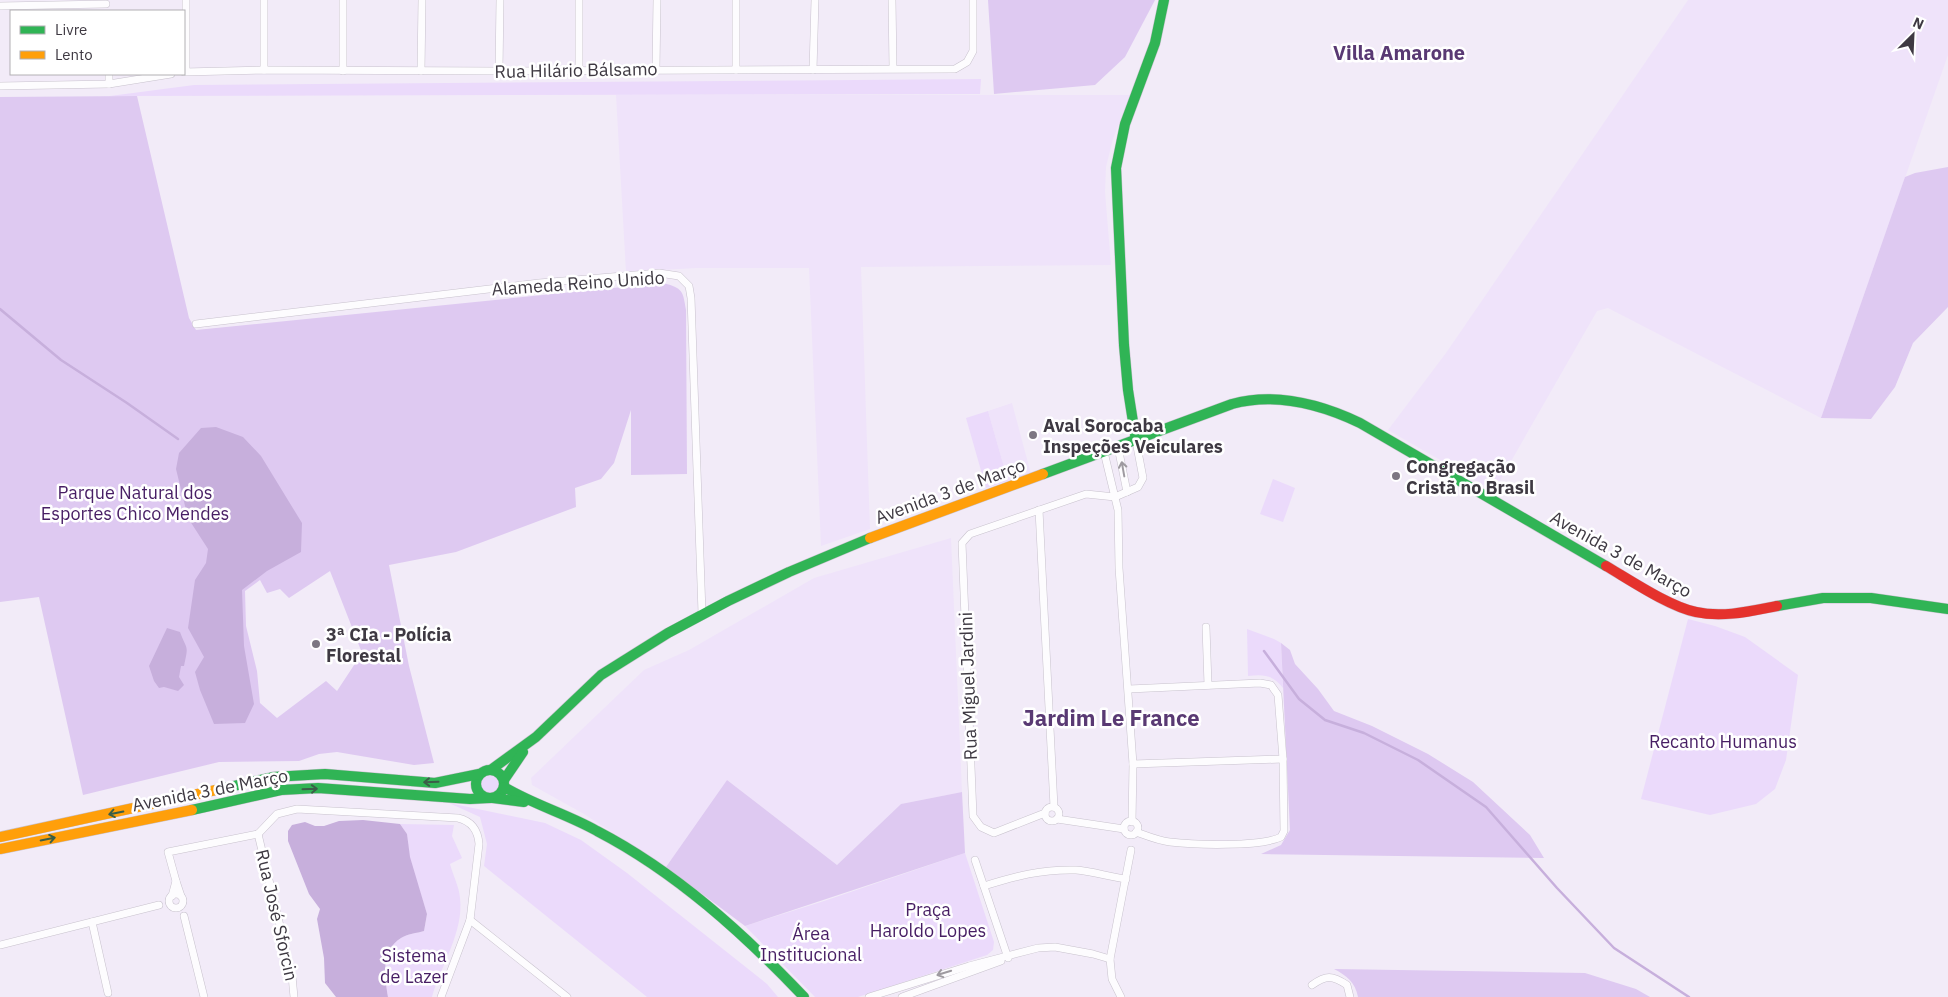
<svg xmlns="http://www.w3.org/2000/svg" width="1948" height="997" viewBox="0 0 1948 997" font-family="'IBM Plex Sans',sans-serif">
<rect width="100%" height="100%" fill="#f2ebf8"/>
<g fill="#efe3fa">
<polygon points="1688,0 1948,0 1948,55 1821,418 1608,308 1597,311 1494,491 1388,430 1446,353"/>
<polygon points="616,95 1130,95 1113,139 1106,167 1105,192 1111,265 861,267 870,529 821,546 809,268 696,268 626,272"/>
<polygon points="1012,403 1031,474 1008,481 988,411"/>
<polygon points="951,538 962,792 901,804 837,865 727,780 666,867 584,814 532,785 531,778 644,670 689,650 814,578"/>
</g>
<g fill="#ebdafb">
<polygon points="981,79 980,94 110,96 194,85"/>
<polygon points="988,411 1008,481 986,488 966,418"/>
<polygon points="1273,479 1295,488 1283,522 1260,514"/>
<polygon points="1688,619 1715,626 1745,637 1798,675 1786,760 1775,789 1756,804 1710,815 1641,799"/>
<path d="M1247 629 1274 639 1281 643 1283 688C1273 675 1264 674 1248 676Z"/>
<circle cx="489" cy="784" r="10"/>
<polygon points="449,803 545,823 581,840 627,873 767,984 778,997 647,997 484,866 487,844 480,817"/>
<path d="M400 824 454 825 452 836 462 858 450 864C453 875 459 887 460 898 464 932 441 965 432 997H388C385 977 380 951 401 938 407 934 417 933 424 931L427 914 409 857 407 834Z"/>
<polygon points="965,853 994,942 993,950 987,955 858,997 815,997 745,926 824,901"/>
</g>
<g fill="#dec9f1" fill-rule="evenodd">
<polygon points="988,0 1155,0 1125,57 1095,85 994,94"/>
<path d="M137 96 189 318 196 330 663 283C683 288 683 291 686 310L687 474 631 475V410L614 463 601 479 575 488 576 507 456 552 389 565 409 666 434 763 414 765 337 752 319 754 299 761 219 762 83 795 39 597 0 602V97ZM330 571 362 653 337 691 326 681 277 718 260 703 257 671 246 626 245 591 260 580 267 593 280 589 289 598Z"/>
<polygon points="1948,167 1948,307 1913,343 1895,387 1871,419 1821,418 1905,177 1915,173"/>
<polygon points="1281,643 1290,650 1295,664 1318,689 1334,711 1372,726 1428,754 1473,782 1530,835 1544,858 1261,854 1281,845 1290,830"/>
<polygon points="727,780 837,865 901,804 962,792 965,853 745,926 666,867"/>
<path d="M1334 969 1585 973 1636 989 1650 997H1358C1355 982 1347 976 1334 969Z"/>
</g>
<g fill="#c7afdc">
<polygon points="216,427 243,437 261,456 302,523 301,552 267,571 242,590 244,646 254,704 245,723 214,724 200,690 195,672 204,657 188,628 195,580 206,563 208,549 188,518 176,469 179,453 201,428"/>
<path d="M167 628 180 632C187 651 189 644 184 666H181L179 677 184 685 178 691 164 687 159 688 154 681 149 666Z"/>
<path d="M363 820 400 824 407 834 410 857 427 914 424 931C417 933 407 934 401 938 380 951 385 977 388 997H336L325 983 324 958 317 919 320 909 309 894 288 841V831L292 825 305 822 315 826H324L339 821Z"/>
</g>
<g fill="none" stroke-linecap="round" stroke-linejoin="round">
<g stroke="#c7afdc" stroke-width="2.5">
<polyline points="0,309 61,360 127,403 178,439"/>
<polyline points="1264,651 1299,699 1325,720 1364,733 1418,760 1486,807 1557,888 1614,948 1689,997"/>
</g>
<defs>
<g id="street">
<polyline points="186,0 186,71"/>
<polyline points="264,0 264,70"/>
<polyline points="343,0 343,71"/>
<polyline points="892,0 893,68"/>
<polyline points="0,6 106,4"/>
<polyline points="656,69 657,0"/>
<polyline points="579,70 579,0"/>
<polyline points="736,70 736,0"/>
<polyline points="813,70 815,0"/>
<polyline points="421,71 422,0"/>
<polyline points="499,71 500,0"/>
<polyline points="184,72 264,70 499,71 955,69 967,62 973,51 973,0"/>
<polyline points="109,74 109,84"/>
<polyline points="0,86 109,84 171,74"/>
<polyline points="196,324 539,283 659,273 679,276 689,286 691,298 702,613"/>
<polyline points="1118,447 1127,492"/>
<polyline points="1104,452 1118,510 1119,568 1133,764 1132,822"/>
<polyline points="1039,510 1054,807"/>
<polyline points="1206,627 1208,685"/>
<path d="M1129 689 1260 683 1271 685 1278 695 1283 759 1284 831 1281 837C1260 847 1195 845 1170 842 1159 841 1147 836 1136 832"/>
<polyline points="1133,764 1283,759"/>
<circle cx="1052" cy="814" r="7"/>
<polyline points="1045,813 994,833 981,827 973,816 962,543 970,534 1086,494 1115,497 1138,487 1143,478 1136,441"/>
<polyline points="1057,819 1124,829"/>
<circle cx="1131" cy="828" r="7"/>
<path d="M258 834 277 814 297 809 458 818C471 821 478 830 479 844L470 920 441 997"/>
<polyline points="258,834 292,976 294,997"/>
<polyline points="975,860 1008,958"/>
<polyline points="176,881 168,852 258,834"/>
<path d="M984 886C1016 876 1042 869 1076 870 1092 871 1109 877 1126 879"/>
<circle cx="176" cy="901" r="7"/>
<polyline points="172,896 176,881 181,896"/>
<polyline points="184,916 204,997"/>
<polyline points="470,920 567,997"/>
<polyline points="92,922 108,993"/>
<polyline points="0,945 159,905"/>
<path d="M1312 985C1326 975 1332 975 1347 985L1350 997"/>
<polyline points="869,997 969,966 1038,948 1055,947 1093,954 1110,959"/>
<polyline points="902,997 1001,961"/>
<polyline points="1121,997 1112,979 1110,959 1131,850"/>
</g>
<g id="fast">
<polyline points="1136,441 1128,390 1124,345 1116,168 1125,124 1155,43 1164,0"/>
<path d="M1043 474 1232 404C1276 392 1320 404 1360 423L1606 566"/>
<polyline points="1777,606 1823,598 1871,598 1948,609"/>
<polyline points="492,769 536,737 601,675 668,633 728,601 789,572 870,538"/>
<circle cx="490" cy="784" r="14"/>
<polyline points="504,780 523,752"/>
<path d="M504 787C534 805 567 814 597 831 676 872 743 933 804 997"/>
<polyline points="216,790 273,777 325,774 435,783 479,774"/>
<polyline points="493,798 524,802"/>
<polyline points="192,810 281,790 318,788 470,799 489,798"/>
</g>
<g id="slow">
<polyline points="870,538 1043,474"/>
<polyline points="0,837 216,790"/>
<polyline points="0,849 192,810"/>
</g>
<path id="jam" d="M1606 566C1630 580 1670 607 1696 612 1723 618 1751 611 1777 606"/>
</defs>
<use href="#street" stroke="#c8c2cd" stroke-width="8"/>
<use href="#fast" stroke="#c8c2cd" stroke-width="11"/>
<use href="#slow" stroke="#c8c2cd" stroke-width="11"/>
<use href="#jam" stroke="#c8c2cd" stroke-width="11"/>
<use href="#street" stroke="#fdfcfe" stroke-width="7"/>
<use href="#fast" stroke="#30b455" stroke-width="10"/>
<use href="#slow" stroke="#ff9f0a" stroke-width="10"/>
<use href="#jam" stroke="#e5322d" stroke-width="10"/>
</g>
<defs><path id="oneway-shaft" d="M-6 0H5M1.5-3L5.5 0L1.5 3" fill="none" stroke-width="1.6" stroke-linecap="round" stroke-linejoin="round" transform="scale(1.25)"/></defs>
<g stroke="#9e9aa0">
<use href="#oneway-shaft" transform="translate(1123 469) rotate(-100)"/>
<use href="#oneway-shaft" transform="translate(944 973) rotate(163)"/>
</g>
<g stroke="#3a5e48">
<use href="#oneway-shaft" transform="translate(431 782) rotate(178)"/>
<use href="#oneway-shaft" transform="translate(310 789) rotate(-2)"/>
<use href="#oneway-shaft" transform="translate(116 813) rotate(169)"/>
<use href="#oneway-shaft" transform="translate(48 839) rotate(-11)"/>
</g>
<g fill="#7d7782" stroke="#fff" stroke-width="2">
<circle cx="1033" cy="435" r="5"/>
<circle cx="1396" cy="476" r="5"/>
<circle cx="316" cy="644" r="5"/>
</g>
<g text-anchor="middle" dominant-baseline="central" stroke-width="5" stroke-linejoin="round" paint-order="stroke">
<g font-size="18" fill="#3e3942" stroke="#fff">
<text transform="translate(576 70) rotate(-1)">Rua Hilário Bálsamo</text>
<text transform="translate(578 283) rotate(-4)">Alameda Reino Unido</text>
<text transform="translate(950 491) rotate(-20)">Avenida 3 de Março</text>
<text transform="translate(1621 554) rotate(29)">Avenida 3 de Março</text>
<text transform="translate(968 686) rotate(-92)">Rua Miguel Jardini</text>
<text transform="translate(210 790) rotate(-11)">Avenida 3 de Março</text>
<text transform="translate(277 915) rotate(77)">Rua José Sforcin</text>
</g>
<g font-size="18" font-weight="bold" fill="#3e3942" stroke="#fff" text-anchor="start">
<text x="1043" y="425">Aval Sorocaba<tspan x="1043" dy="21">Inspeções Veiculares</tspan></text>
<text x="1406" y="466">Congregação<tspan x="1406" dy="21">Cristã no Brasil</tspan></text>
<text x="326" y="634">3ª CIa - Polícia<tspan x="326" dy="21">Florestal</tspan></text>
</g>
<g font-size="18" fill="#471e64" stroke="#fff">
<text x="135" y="492">Parque Natural dos<tspan x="135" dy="21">Esportes Chico Mendes</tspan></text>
<text x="1723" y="741">Recanto Humanus</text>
<text x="928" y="909">Praça<tspan x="928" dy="21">Haroldo Lopes</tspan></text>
<text x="811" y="933">Área<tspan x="811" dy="21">Institucional</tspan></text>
<text x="414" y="955">Sistema<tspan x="414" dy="21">de Lazer</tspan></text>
</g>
<g font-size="20" font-weight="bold" fill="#593973" stroke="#fff">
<text x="1399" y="52">Villa Amarone</text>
</g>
<g font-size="22" font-weight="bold" fill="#593973" stroke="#fff">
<text x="1111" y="717">Jardim Le France</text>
</g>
</g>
<rect x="10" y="10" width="175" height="65" fill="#ffffff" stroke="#b2b0b3"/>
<rect x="20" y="26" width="25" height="8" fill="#30b455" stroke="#b2b0b3"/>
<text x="55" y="35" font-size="15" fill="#3e3942">Livre</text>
<rect x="20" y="51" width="25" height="8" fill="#ff9f0a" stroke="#b2b0b3"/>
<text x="55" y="60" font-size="15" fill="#3e3942">Lento</text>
<g transform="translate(1913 35) rotate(24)" stroke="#ffffff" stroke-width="4" paint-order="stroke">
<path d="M0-4L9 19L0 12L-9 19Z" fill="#3e3942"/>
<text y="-8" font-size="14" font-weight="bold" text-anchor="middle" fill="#3e3942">N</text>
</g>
</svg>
